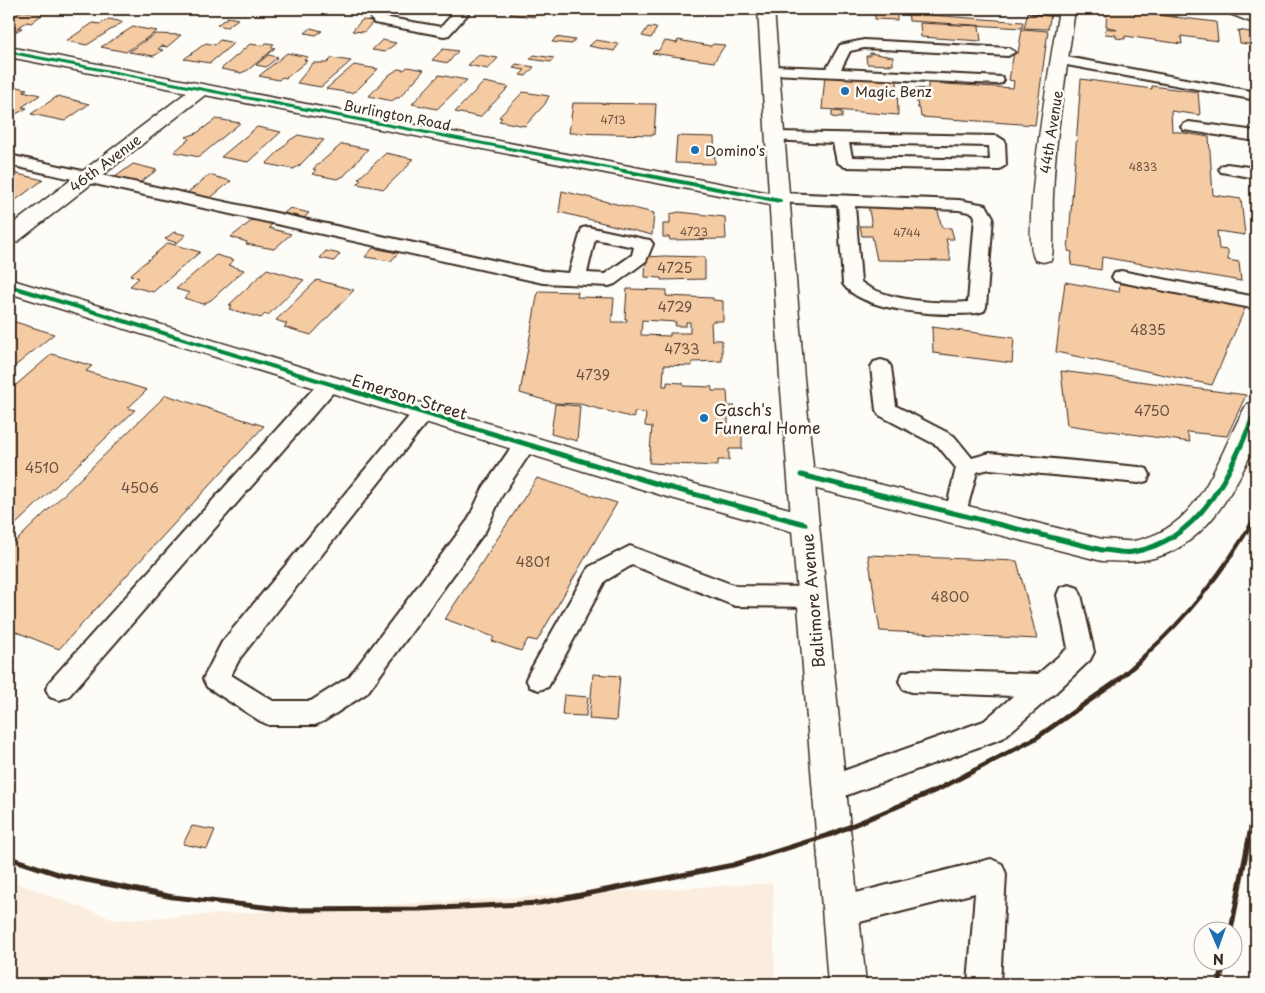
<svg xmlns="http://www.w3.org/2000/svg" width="1265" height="993" viewBox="0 0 1265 993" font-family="'Playpen Sans',sans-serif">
<rect width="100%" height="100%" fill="#fdfcf7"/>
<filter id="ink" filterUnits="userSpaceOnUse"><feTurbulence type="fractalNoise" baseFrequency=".02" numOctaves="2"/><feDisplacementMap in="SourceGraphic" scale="10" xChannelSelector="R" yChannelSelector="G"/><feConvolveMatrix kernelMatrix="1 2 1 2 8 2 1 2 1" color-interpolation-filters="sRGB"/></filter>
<g filter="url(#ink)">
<polygon fill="#fbedde" points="9,880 115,920 773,883 775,984 9,984"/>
<g fill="#f5cba4" stroke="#3b2a1e" fill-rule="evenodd">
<polygon points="36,9 47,11 31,23 27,22 17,28 22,28 17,31 9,30 9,19 22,11 31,12"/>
<polygon points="514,9 534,9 540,10 534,17 510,14"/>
<polygon points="695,9 734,9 734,14"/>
<polygon points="819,9 868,9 868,11 861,10 861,13"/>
<polygon points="908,9 930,9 930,15 1023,22 1022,28 909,21"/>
<polygon points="1107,9 1216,22 1218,41 1181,36 1182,44 1125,36 1125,39 1116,38 1116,35 1105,34 1106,28 1117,30 1106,26"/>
<polygon points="1112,9 1176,9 1177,17"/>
<polygon points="1028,12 1051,14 1048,29 1024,28"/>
<polygon points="875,13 897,15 897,20 875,19"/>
<polygon points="228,17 238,19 227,27 217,25"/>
<polygon points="109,19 123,22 87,45 66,41 93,23 100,24"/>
<polygon points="362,20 374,21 364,32 352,31"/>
<polygon points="920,23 979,26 981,41 921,37"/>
<polygon points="133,27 157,31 126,52 101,47"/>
<polygon points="648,27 657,28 651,38 642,36"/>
<polygon points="311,28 322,31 316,35 305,33"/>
<polygon points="1022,29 1048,31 1035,125 921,117 920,109 918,108 915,88 928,89 928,83 1013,88 1014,81 1009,80 1014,52 1018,53"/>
<polygon points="1238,30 1256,33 1256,45 1240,43"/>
<polygon points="155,34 181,35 167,47 162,46 158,49 163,50 154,56 129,52"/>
<polygon points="556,37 575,40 572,44 552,42"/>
<polygon points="220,40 234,43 210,63 184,59 206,43 215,45"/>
<polygon points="382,40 396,43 385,52 372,50"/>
<polygon points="596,40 619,44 614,51 589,46"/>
<polygon points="678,40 711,46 713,44 725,45 714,62 652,53 655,50 658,51 665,41 677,43"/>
<polygon points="266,43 274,44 271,47 275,48 248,70 241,73 221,69 250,44 263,46"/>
<polygon points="443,49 458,51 448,63 432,60"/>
<polygon points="287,53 308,57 304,60 307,61 286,78 282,77 279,80 259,76"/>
<polygon points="870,53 893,57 893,65 867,64 866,56 870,56"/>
<polygon points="268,55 278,57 266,67 256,65"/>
<polygon points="479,55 498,58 488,69 468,65"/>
<polygon points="534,55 554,58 551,62 530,59"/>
<polygon points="332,58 351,61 321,87 297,83 313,63 327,63"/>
<polygon points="516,64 534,67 526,76 520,75 525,70 513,68"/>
<polygon points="354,65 378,69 357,90 351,93 326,89"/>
<polygon points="407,67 424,70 399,98 396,98 392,101 369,96 389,75 398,69 404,70"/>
<polygon points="439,75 467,80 437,109 412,104"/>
<polygon points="825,75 897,80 898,115 822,109"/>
<polygon points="1081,79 1152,89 1152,86 1198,92 1200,115 1171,111 1172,131 1209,137 1213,195 1241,199 1245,235 1217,231 1219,249 1228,250 1228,260 1239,262 1241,281 1102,257 1101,270 1071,265 1072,252 1068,251"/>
<polygon points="484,82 509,87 480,117 455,112"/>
<polygon points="12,86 27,89 23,91 40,95 22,107 27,108 16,114 9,113 9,88"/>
<polygon points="523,92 549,96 545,104 525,126 499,121 502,118 499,117"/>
<polygon points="58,96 89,104 65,121 31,114"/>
<polygon points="573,103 656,104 654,135 569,133"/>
<polygon points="832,111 842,112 842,118 832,117"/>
<polygon points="216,119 240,123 199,157 174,152 189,139 186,137 197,133"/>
<polygon points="257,127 281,132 248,162 221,157"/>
<polygon points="298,135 324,140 299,166 293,169 266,164 290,140"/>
<polygon points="677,136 714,137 715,164 675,163"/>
<polygon points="342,144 368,149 344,176 337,179 312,174 316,170 313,169"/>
<polygon points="386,153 413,159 408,163 410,164 384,189 357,184 361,180 358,179"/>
<polygon points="133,164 157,170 138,184 114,178"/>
<polygon points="9,172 43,180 9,205"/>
<polygon points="209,175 231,181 209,199 186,194"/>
<polygon points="562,191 654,213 652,235 559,212"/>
<polygon points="868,205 937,207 942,228 951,228 954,239 946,239 951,261 877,260 872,236 862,236 860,226 872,226"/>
<polygon points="290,208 309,213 301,221 281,216"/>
<polygon points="679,212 725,217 726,239 670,240 669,237 663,237 663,224 670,224 670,214"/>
<polygon points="254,219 272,224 269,228 291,234 274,249 246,244 247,242 231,237"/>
<polygon points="174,232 186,235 177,243 165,239"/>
<polygon points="168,243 200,252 153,292 130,286 139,278 130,275"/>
<polygon points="373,248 398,253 391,261 365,257"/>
<polygon points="326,251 340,254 334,261 320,258"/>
<polygon points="216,255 234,260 228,265 244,270 211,300 203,304 184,298 190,293 176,289"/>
<polygon points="664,256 705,257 705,279 661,280 661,278 645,277 646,257"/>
<polygon points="267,269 304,280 268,315 265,314 261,318 229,309 232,305 229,305"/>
<polygon points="317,280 354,290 311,335 284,327 287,324 276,320"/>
<polygon points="1065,282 1119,292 1120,282 1246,306 1212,385 1056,352"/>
<path d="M627 289 667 290 666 296 713 298V300L723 301V321H713L711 323 712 340H722V361L692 362V366L664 365 663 386H667V382L683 383V386L712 387V391H727L728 406H735V414H728V435H742V449H729V460H718V466L649 463 652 427 645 426 646 413 634 412V418L580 404 555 403 520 393 538 291 578 292 577 297 614 298 612 322H626L627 319H625ZM642 320 676 322 675 326H686V322H690V333H670V336L641 335Z"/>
<polygon points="12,321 54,334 9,371 9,324"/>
<polygon points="932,327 1014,338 1012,363 933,353"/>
<polygon points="52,354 92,366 86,371 147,390 128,408 135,410 15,525 9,523 9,391"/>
<polygon points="1061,371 1246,395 1227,436 1187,432 1190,442 1067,425"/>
<polygon points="166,395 264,426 59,649 9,629 9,548"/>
<polygon points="555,404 580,406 577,441 551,434"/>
<polygon points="537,478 617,503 537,641 528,639 521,651 492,641 494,637 445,619"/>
<polygon points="868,555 1017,561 1037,639 880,631"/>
<polygon points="593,674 620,676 616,721 589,719"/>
<polygon points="564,695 588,697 586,716 562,715"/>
<polygon points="192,826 215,830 207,849 183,844"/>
</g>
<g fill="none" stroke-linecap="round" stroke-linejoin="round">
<defs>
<g id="service">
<polygon points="369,9 383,9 381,12 384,17 441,27 452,15 442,12 441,9 459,9 468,14 449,35 444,36 374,23 367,11"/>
<path d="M1026 9H1072L1074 11C1068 17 1032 15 1026 9Z"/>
<polygon points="864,40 1008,48 1015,52 1008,56 864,48 850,51 841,69 1002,77 1004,80 1002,83 997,84 771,74 764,70 771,66 827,68 840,45"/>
<polygon points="1061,56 1256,92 1256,100 1056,63 1054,60 1056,57"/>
<polygon points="1189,122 1256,131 1256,141 1184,130 1181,127 1184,124"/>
<path d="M776 132 997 136 1005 141 1006 165 998 170 845 167 837 162 833 143 770 140 768 137ZM849 143 989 146 990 160 852 157Z"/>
<path d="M9 155 543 271 569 273 582 228 588 227 644 239 650 240 653 244 646 261 615 284 609 286 543 283 9 165ZM595 239 634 247 632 255 605 274 587 273Z"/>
<polygon points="1227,164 1256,168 1256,178 1221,172 1219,169 1221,166"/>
<path d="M780 193 959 200 986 205 993 217 986 307 984 311 977 313C945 316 863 313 843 284L838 205 774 202 772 198 774 194ZM855 206 959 210 973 213 975 217 968 302C938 304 885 301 861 282Z"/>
<polygon points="1121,271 1256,297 1256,309 1115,281 1112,277 1115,273"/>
<polygon points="881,360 888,362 891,367 896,406 954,436 972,458 990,453 1139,467 1147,469 1150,475 1147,481 1139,483 990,469 977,472 964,520 956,523 948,520 945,514 956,468 938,446 879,415 876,410 871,367 874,362"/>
<polygon points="329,377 336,379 339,384 336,389 68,697 59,700 50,697 46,689 50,681 322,379"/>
<polygon points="423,406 430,408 433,413 430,418 240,658 231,675 273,701 311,701 349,677 468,520 483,488 517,439 525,436 533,439 536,444 501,497 486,530 367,693 324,721 315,725 269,725 260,721 207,687 203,679 222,642 416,408"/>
<polygon points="630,546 736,586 812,587 821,590 824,597 821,604 812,607 735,606 632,565 605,581 548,687 539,690 530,687 526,679 530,671 589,567"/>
<polygon points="1069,585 1078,588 1081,595 1094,652 1090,660 1054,694 1003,738 828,802 818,798 814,789 818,780 984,721 1013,696 912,692 903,689 899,681 903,673 912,670 1038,674 1068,648 1057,595 1060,588"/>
<polygon points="991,859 1002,864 1006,874 1000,984 968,984 975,893 840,927 829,923 825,912 829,901 840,897"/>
</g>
<g id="minor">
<path d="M1059 9H1075C1067 71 1055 134 1053 196 1052 208 1055 253 1051 260L1043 262 1035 260C1019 235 1053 48 1059 9Z"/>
<polygon points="1223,9 1245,9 1256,13 1256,24 1225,12"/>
<polygon points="9,47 780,195 787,197 790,201 787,205 780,207 205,95 17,242 9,243 9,227 187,92 9,57"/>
<polygon points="9,279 664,476 805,513 815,516 819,524 815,532 805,535 664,496 9,293"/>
<path d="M1256 401C1257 413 1258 428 1256 439 1255 448 1249 457 1246 464 1228 500 1205 538 1166 554 1143 563 1126 562 1102 561L801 485 791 482 788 475 791 468 801 465 1102 539C1112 539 1123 542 1133 541 1204 529 1217 454 1247 404Z"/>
</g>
<polygon id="primary" points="758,9 774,9 804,378 866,984 828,984 780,378"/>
</defs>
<use href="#service" stroke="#3b2a1e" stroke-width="4"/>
<use href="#minor" stroke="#3b2a1e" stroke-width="3"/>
<use href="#primary" stroke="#3b2a1e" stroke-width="3"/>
<use href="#service" fill="#fdfcf7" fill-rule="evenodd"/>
<use href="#minor" fill="#fdfcf7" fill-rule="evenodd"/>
<use href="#primary" fill="#fdfcf7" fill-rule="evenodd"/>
<path stroke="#3b2a1e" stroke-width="4" d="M1144 656C1189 616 1226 568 1256 516"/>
<g stroke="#3b2a1e" stroke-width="5">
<polyline points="9,858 61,875 173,897 291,910 421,909 540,903 733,865 832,834 939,789 1036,738 1116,682 1146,655"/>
<polyline points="1231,930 1256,802"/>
<polyline points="1219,984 1225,960"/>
</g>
<defs>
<polyline id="cycleway-far2" points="9,52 631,172"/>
<g id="cycleway-far1">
<polyline points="624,171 780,201"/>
<polyline points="9,286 340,387"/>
</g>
<g id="cycleway">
<polyline points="336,386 664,486 805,524"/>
<path d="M801 475 1102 550C1112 550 1123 554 1133 552 1203 540 1232 469 1256 410"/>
</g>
</defs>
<use href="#cycleway-far2" stroke="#fdfcf7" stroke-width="5"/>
<use href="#cycleway-far1" stroke="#fdfcf7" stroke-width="6"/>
<use href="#cycleway" stroke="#fdfcf7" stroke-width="8"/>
<use href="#cycleway-far2" stroke="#00873e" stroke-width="3"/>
<use href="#cycleway-far1" stroke="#00873e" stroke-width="4"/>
<use href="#cycleway" stroke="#00873e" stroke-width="5"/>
</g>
</g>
<g fill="#1f6fb2" stroke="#fdfcf7" stroke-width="2">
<circle cx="845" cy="91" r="5"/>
<circle cx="695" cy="150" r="5"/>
<circle cx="704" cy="418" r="5"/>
</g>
<g text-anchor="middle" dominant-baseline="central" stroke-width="5" stroke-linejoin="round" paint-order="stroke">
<g font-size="11" fill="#6a5240">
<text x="613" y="119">4713</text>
<text x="1143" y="166">4833</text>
<text x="694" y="231">4723</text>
<text x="907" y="232">4744</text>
</g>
<g font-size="14" fill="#3b2a1e" stroke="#fdfcf7" text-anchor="start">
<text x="855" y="91">Magic Benz</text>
<text x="705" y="150">Domino's</text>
</g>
<g font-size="14" fill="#3b2a1e" stroke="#fdfcf7">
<text transform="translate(397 115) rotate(11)">Burlington Road</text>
<text transform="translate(1051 132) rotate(-81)">44th Avenue</text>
<text transform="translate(105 163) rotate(-37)">46th Avenue</text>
</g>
<g font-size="14" fill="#6a5240">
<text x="675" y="267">4725</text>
<text x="675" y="306">4729</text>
<text x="1148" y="329">4835</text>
<text x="682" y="348">4733</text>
<text x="593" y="374">4739</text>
<text x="1152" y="410">4750</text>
<text x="42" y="467">4510</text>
<text x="140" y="487">4506</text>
<text x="533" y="561">4801</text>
<text x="950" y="596">4800</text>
</g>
<g font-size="16" fill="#3b2a1e" stroke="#fdfcf7">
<text transform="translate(410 396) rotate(17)">Emerson Street</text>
<text transform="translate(812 601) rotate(-95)">Baltimore Avenue</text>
</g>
<g font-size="16" fill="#3b2a1e" stroke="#fdfcf7" text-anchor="start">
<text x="714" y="409">Gasch's<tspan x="714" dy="18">Funeral Home</tspan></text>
</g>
</g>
<rect width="1265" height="993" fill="none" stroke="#fdfcf7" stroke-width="30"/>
<rect x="15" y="15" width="1235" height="963" fill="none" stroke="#3b2a1e" stroke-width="2" filter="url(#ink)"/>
<g transform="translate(1218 946) rotate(178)"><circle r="24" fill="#fdfcf7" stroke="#afa8a0"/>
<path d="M0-4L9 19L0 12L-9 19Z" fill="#1f6fb2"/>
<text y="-8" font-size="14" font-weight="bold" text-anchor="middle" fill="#3b2a1e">N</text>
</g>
</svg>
